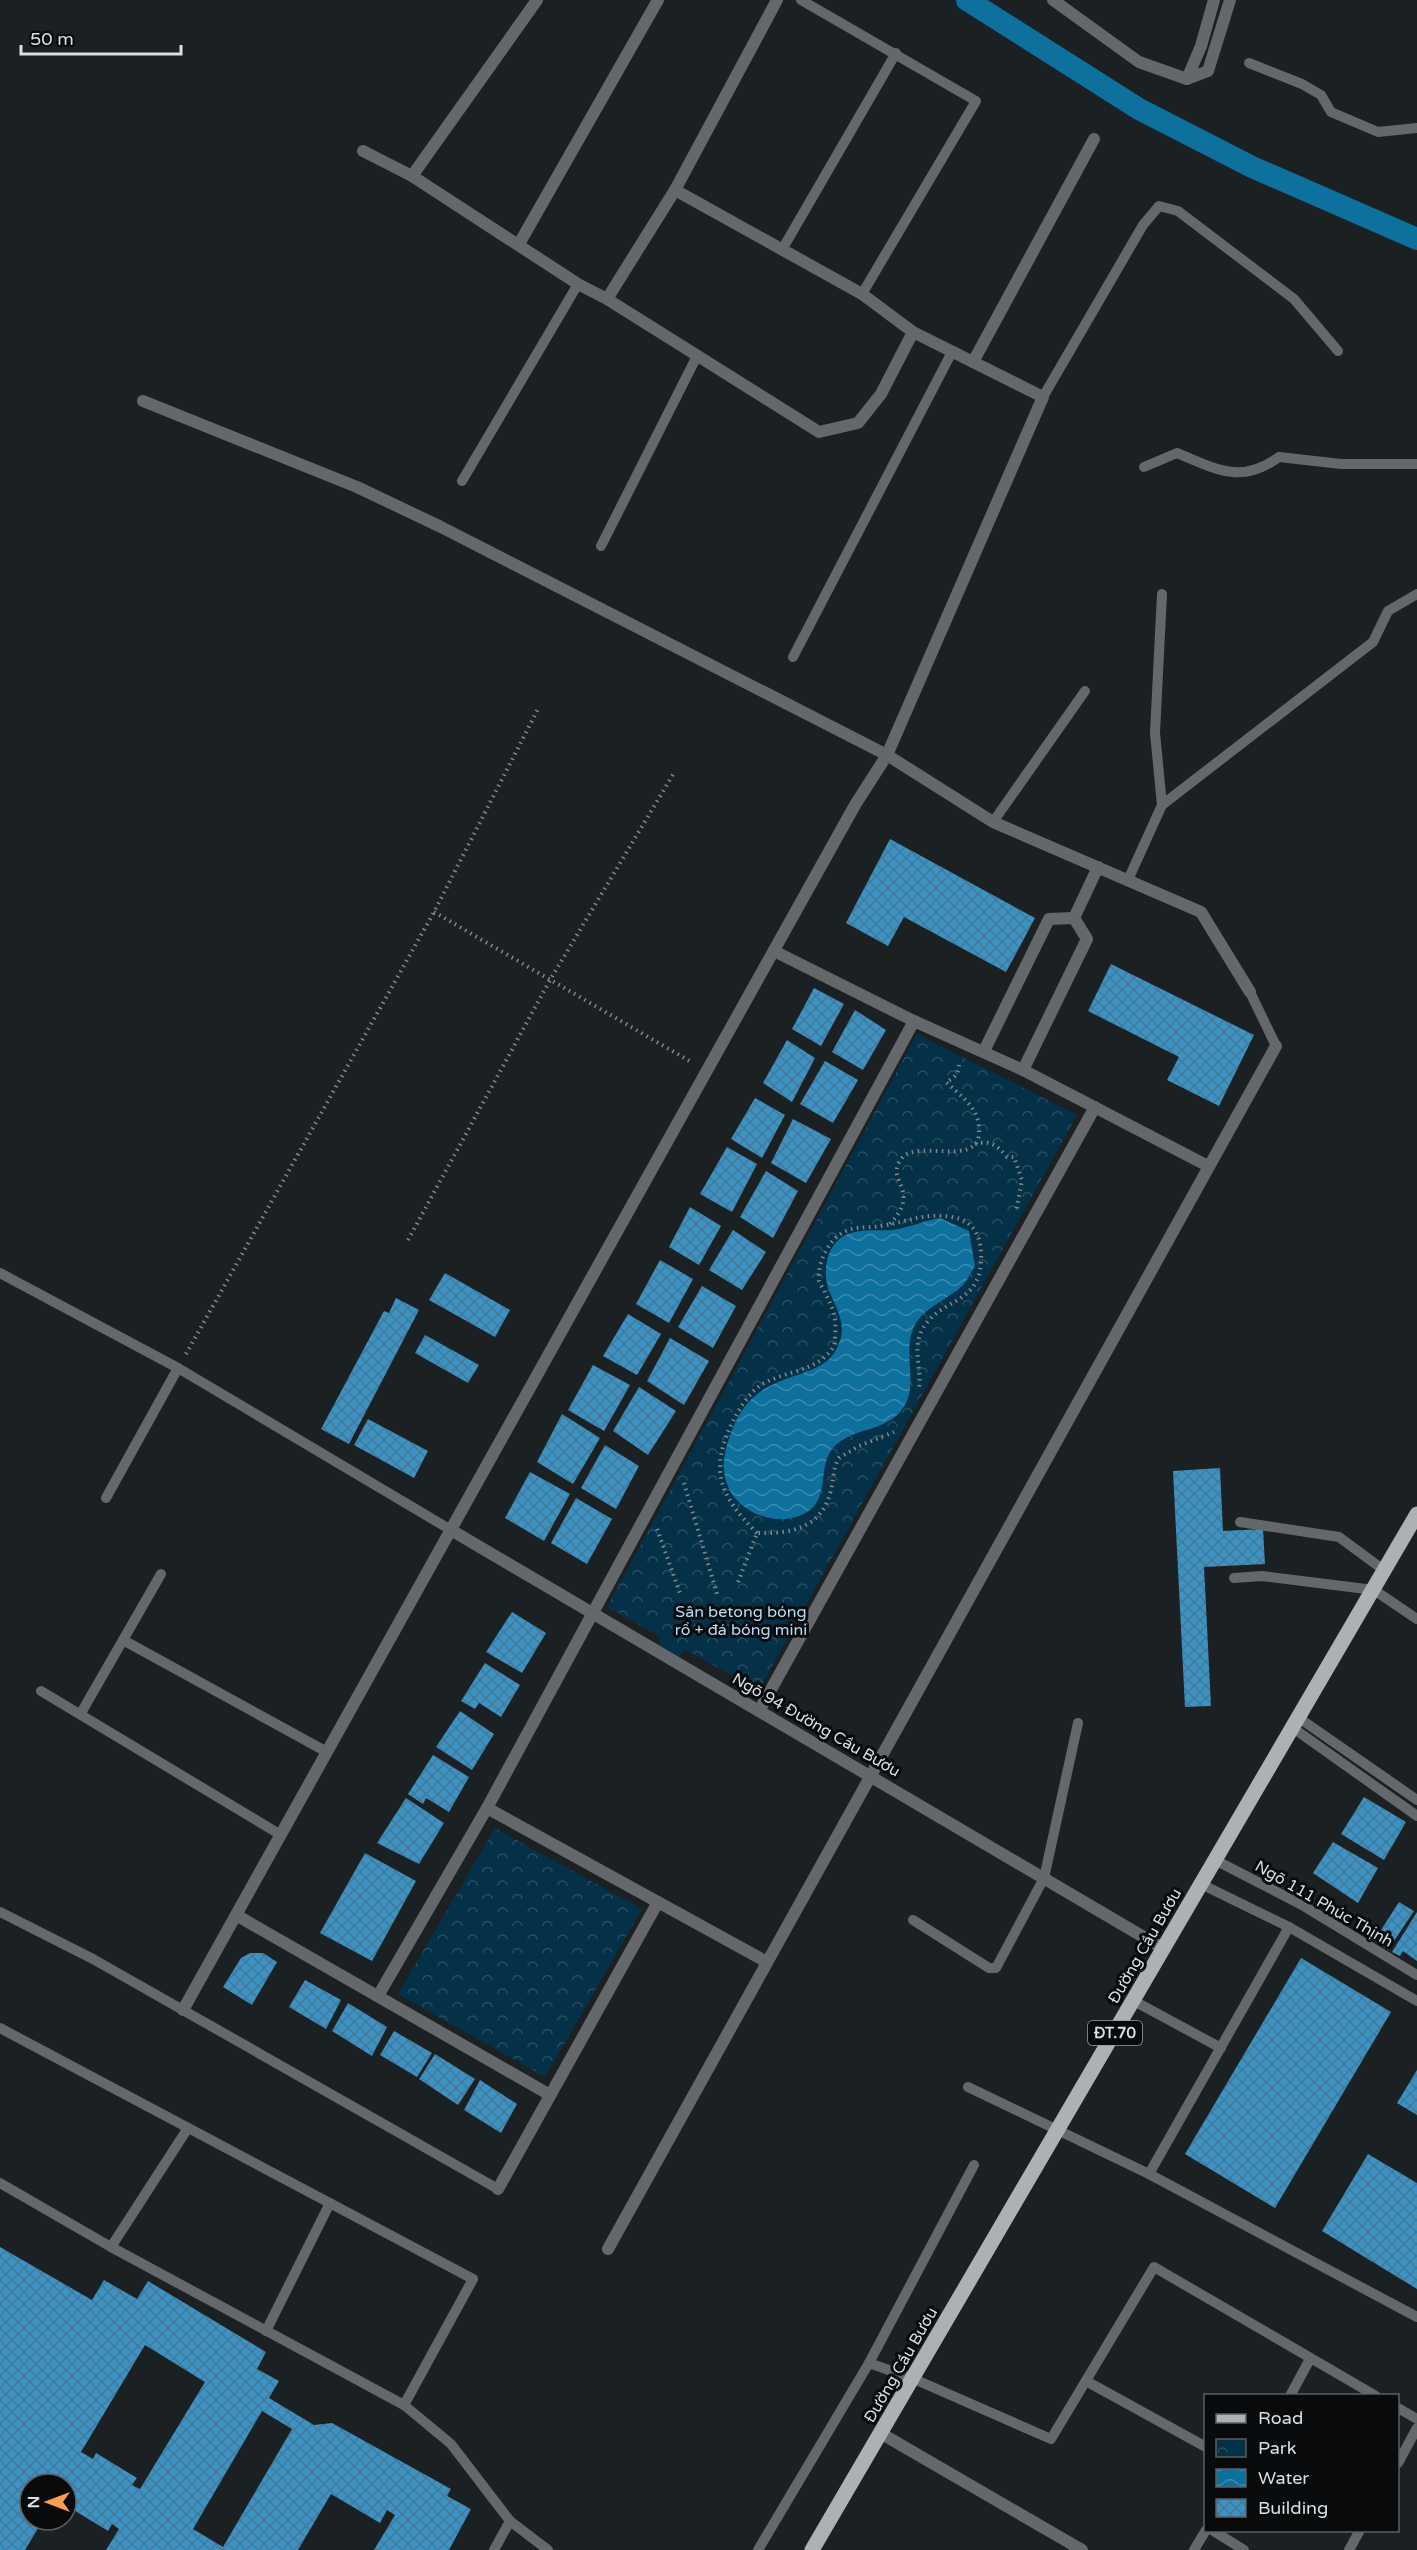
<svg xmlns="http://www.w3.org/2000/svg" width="1417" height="2550" viewBox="0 0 1417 2550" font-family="'Varela Round',sans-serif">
<defs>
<pattern id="park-crowns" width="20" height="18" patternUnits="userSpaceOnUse" patternTransform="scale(1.5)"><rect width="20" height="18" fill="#043147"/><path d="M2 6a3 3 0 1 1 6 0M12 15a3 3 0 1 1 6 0" fill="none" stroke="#284e61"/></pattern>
<pattern id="water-waves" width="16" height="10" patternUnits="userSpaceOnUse" patternTransform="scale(1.5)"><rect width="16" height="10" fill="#0e709d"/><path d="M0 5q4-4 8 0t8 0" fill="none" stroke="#3c8baf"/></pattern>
<pattern id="building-cross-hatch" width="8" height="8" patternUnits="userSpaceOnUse" patternTransform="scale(1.5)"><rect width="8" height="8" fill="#3e92c1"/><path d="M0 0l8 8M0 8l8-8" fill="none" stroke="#3f7a9c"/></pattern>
</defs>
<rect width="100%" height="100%" fill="#1b2023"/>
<g fill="url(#park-crowns)">
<polygon points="917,1034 1077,1115 759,1690 685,1650 679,1657 658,1644 661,1637 607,1607"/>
<polygon points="495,1828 642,1909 545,2077 398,1994"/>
</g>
<path fill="url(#water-waves)" d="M940 1218 969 1231 975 1266C971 1272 968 1280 963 1285 947 1301 922 1307 913 1329 902 1356 921 1388 900 1412 883 1432 850 1428 833 1448 818 1465 829 1495 810 1510 783 1530 738 1515 727 1484 719 1464 727 1442 735 1423 761 1366 820 1384 837 1348 848 1327 838 1312 830 1293 821 1273 826 1240 851 1233 864 1229 878 1231 892 1230 907 1228 924 1221 940 1218Z"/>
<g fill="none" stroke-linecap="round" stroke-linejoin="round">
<polyline stroke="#0e709d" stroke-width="22" points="967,0 1139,109 1252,167 1417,239"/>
</g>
<g fill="url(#building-cross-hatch)" fill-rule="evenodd">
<polygon points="890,839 1035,918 1006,972 904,917 888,946 846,923"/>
<polygon points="1111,964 1254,1035 1219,1106 1167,1080 1179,1057 1088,1011"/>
<polygon points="814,988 844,1004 821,1046 792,1029"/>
<polygon points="855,1010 886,1030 863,1070 832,1052"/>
<polygon points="787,1040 815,1058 792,1102 763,1083"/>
<polygon points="825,1061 858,1080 833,1123 800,1104"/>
<polygon points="755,1098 785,1115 762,1158 731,1139"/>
<polygon points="793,1119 831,1139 806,1183 771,1163"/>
<polygon points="727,1147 757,1164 732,1212 700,1194"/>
<polygon points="766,1171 798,1191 773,1238 740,1217"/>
<polygon points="690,1207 721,1226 699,1265 669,1247"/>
<polygon points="733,1230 766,1252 742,1290 709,1270"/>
<polygon points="660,1260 693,1279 669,1323 636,1304"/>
<polygon points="445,1273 510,1310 495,1337 429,1300"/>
<polygon points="702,1286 736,1306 713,1348 678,1327"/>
<polygon points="396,1298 419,1310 349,1444 321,1429 384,1311 389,1313"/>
<polygon points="628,1314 661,1334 637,1375 603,1356"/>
<polygon points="425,1335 479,1365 468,1383 415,1353"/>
<polygon points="670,1338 709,1361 684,1405 647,1381"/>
<polygon points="593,1365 630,1385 604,1431 568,1410"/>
<polygon points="639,1387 676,1411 648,1455 613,1431"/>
<polygon points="562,1414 600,1438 573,1484 537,1462"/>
<polygon points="368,1419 428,1451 414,1478 354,1445"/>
<polygon points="605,1445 639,1466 616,1509 581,1488"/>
<polygon points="1220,1468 1223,1531 1263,1529 1265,1564 1204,1567 1211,1706 1185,1707 1173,1471"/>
<polygon points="530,1472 570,1494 544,1541 505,1518"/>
<polygon points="576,1498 612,1519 587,1564 551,1543"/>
<polygon points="512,1612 546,1633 522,1673 486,1652"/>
<polygon points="485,1663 520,1685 501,1717 479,1703 475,1709 461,1701"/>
<polygon points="460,1711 494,1734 472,1770 436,1747"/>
<polygon points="433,1755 469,1777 449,1812 426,1798 423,1804 408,1794"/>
<polygon points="1364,1797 1406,1822 1384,1860 1341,1834"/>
<polygon points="406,1798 444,1823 419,1864 377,1843"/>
<polygon points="1333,1842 1378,1868 1358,1903 1313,1873"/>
<polygon points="365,1853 416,1881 372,1961 320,1933"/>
<polygon points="1399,1902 1414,1911 1388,1950 1374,1941"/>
<polygon points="1417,1912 1417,1961 1403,1951 1400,1956 1392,1952"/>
<polygon points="250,1953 263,1953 277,1962 252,2005 223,1987 241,1958"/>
<polygon points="1301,1958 1391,2012 1275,2208 1185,2154"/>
<polygon points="305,1980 341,2000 326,2029 289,2007"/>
<polygon points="348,2003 387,2027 372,2056 332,2031"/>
<polygon points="394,2031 432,2053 417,2077 380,2055"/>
<polygon points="435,2054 475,2079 458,2105 419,2079"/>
<polygon points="1417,2070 1417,2115 1397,2103"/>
<polygon points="480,2080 517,2104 501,2133 464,2110"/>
<polygon points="1368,2154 1417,2183 1417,2289 1322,2231"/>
<path d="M0 2247 92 2300 104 2280 137 2299 148 2281 266 2352 257 2369 279 2381 269 2398 314 2425 332 2423 451 2489 447 2496 471 2509 449 2550H374L395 2515 387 2510 380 2523 331 2494 298 2550H106L119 2529 112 2524 108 2531 67 2506 71 2500 66 2497V2484H30V2520H43L25 2550H0ZM145 2345 205 2382 140 2489 132 2485 137 2478 96 2453 93 2459 81 2452ZM262 2411 292 2429 223 2547 193 2529Z"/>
</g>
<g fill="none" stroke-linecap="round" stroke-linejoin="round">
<g stroke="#84888b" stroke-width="4" stroke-dasharray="1.5 4.5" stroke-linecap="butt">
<polyline points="434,912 693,1063"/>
<path d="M975 1144C990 1140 997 1145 1007 1157H1014L1022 1180 1016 1212"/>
<path d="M890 1224C923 1189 883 1181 902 1158 918 1139 976 1167 979 1134 981 1109 962 1097 946 1082 957 1077 959 1072 959 1060"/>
<polyline points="408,1240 550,980 674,773"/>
<polyline points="186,1354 434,912 538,709"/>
<polyline points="684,1483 717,1594"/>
<polyline points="657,1529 681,1596"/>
<path d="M757 1533C719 1495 709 1470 733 1421 739 1409 750 1392 761 1385 786 1370 814 1373 832 1349 835 1345 835 1341 835 1336 837 1319 833 1307 825 1293 824 1289 820 1285 819 1281 817 1263 829 1238 846 1231 857 1226 870 1228 881 1226 907 1222 926 1212 952 1217 971 1220 980 1233 981 1252 984 1307 940 1296 922 1330 912 1349 922 1369 919 1388"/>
<path d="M738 1582 757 1533C792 1534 822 1528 831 1490 834 1478 833 1468 839 1458L859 1446 894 1432"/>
</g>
<g stroke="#65686a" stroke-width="10">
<polyline points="801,0 976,101 862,294"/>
<polyline points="1249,63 1302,84 1321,95 1331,112 1378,132 1417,128"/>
<polyline points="783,248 896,53"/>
<polyline points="1043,397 1143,225 1159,206 1178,211 1294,299 1338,351"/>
<path d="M1144 467 1177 453C1216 469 1241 485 1279 457L1341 464H1417"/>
<polyline points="462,481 578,284"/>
<polyline points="601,546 697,356"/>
<polyline points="793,657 952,352"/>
<polyline points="1162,805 1373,642 1388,611 1417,594"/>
<polyline points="993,822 1085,691"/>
<polyline points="1128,880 1162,805 1155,733 1162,594"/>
<polyline points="1250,992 1276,1046"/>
<polyline points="0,1273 178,1368 451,1530"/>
<polyline points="106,1498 178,1368"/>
<polyline points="1240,1522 1339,1537 1385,1571"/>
<polyline points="1234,1578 1262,1576 1374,1590 1417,1619"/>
<polyline points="123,1640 327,1752"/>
<polyline points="41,1691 281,1835"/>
<polyline points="81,1713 161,1574"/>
<polyline points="1299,1718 1417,1800"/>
<polyline points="1293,1728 1417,1816"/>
<polyline points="1215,1860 1302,1905 1417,1975"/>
<polyline points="0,1912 93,1959 498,2189"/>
<polyline points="913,1920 989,1968 996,1968 1044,1878 1078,1723"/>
<polyline points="1289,1927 1417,2001"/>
<polyline points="1134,2001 1221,2048"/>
<polyline points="0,2028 473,2279 404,2405"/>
<polyline points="968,2087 1149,2174 1417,2317"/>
<polyline points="1149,2174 1289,1927 1201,1884"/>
<polyline points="0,2183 111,2247 404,2405 451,2444 510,2521 548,2550"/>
<polyline points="111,2247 188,2128"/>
<polyline points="266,2331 330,2203"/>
<polyline points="869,2363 914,2379 1051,2439 1154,2267 1376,2396"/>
<polyline points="1086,2381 1206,2447"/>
<polyline points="1290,2396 1310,2359"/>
<polyline points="1398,2408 1417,2419"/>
<polyline points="1398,2463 1417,2428"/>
<polyline points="1212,2530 1244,2550"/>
<polyline points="494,2550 510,2521"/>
<polyline points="758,2550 869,2363 974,2165"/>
<polyline points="1194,2550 1206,2530"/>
<polyline points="1349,2550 1360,2530"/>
</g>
<g stroke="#65686a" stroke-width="12">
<polyline points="1053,0 1139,62 1187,79"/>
<polyline points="1187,79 1208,71 1230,0"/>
<polyline points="1187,79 1201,46 1214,0"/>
<polyline points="363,151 412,176 578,284 607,299 819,432 858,423 881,394 913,332"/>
<polyline points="412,176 537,0"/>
<polyline points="519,244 658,0"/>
<polyline points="607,299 675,190 777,0"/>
<polyline points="973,362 1094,139"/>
<polyline points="143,401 357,487 439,526 887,755 993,822 1201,912 1250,992"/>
<polyline points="1074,918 1098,867"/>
<polyline points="774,951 914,1021 1023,1070 1208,1166"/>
<polyline points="984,1051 1049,919 1074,918 1087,939 1023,1070"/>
<polyline points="451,1530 1164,1949"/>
<polyline points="759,1711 1095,1107"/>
<polyline points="487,1808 767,1962"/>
<polyline points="236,1915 550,2095"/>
<polyline points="378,1996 487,1808 914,1021"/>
<polyline points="183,2010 855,805 887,755 1043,397 913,332 862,294 675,190"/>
<polyline points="498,2189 658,1902"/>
<polyline points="608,2249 1276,1046"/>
<polyline points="882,2434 1082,2550"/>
</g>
<polyline stroke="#acb1b5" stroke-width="15" points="812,2550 1417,1514"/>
</g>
<g text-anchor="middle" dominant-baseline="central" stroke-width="6" stroke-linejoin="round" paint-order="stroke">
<rect fill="#080a0b" stroke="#9c9fa1" stroke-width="1.5" x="1088" y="2021" width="54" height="24" rx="4.5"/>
<g font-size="15" font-weight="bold" fill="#dbdfe1">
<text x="1115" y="2033">ĐT.70</text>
</g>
<g font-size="16" fill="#b4dcf6" stroke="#080a0b">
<text x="741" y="1612">Sân betong bóng<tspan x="741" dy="18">rổ + đá bóng mini</tspan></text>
</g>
<g font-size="16" fill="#dbdfe1" stroke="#080a0b">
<text transform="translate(816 1725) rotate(30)">Ngõ 94 Đường Cầu Bươu</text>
<text transform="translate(1324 1904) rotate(30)">Ngõ 111 Phúc Thịnh</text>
<text transform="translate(1145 1946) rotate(-60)">Đường Cầu Bươu</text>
<text transform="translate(901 2365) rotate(-60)">Đường Cầu Bươu</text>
</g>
</g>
<rect x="1204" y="2394" width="195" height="138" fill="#080a0b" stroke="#5c5f61" stroke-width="1.5"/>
<rect x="1216" y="2414" width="30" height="9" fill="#acb1b5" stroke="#5c5f61" stroke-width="1.5"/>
<text x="1258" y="2424" font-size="18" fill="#dbdfe1">Road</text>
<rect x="1216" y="2439" width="30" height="18" fill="url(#park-crowns)" stroke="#5c5f61" stroke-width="1.5"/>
<text x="1258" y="2454" font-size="18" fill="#dbdfe1">Park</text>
<rect x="1216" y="2469" width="30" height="18" fill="url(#water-waves)" stroke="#5c5f61" stroke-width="1.5"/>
<text x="1258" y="2484" font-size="18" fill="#dbdfe1">Water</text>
<rect x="1216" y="2499" width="30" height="18" fill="url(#building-cross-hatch)" stroke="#5c5f61" stroke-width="1.5"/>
<text x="1258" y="2514" font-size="18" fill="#dbdfe1">Building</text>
<g transform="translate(48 2502) rotate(270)"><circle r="28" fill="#080a0b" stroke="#5c5f61" stroke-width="1.5"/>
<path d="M0-4.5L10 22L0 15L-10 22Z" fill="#fc9d53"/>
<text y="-9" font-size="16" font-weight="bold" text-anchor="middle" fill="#dbdfe1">N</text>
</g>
<path d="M21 45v9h160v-9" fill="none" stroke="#dbdfe1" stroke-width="3"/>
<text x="30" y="45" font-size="18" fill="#dbdfe1" stroke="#080a0b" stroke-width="4.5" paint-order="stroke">50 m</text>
</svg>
